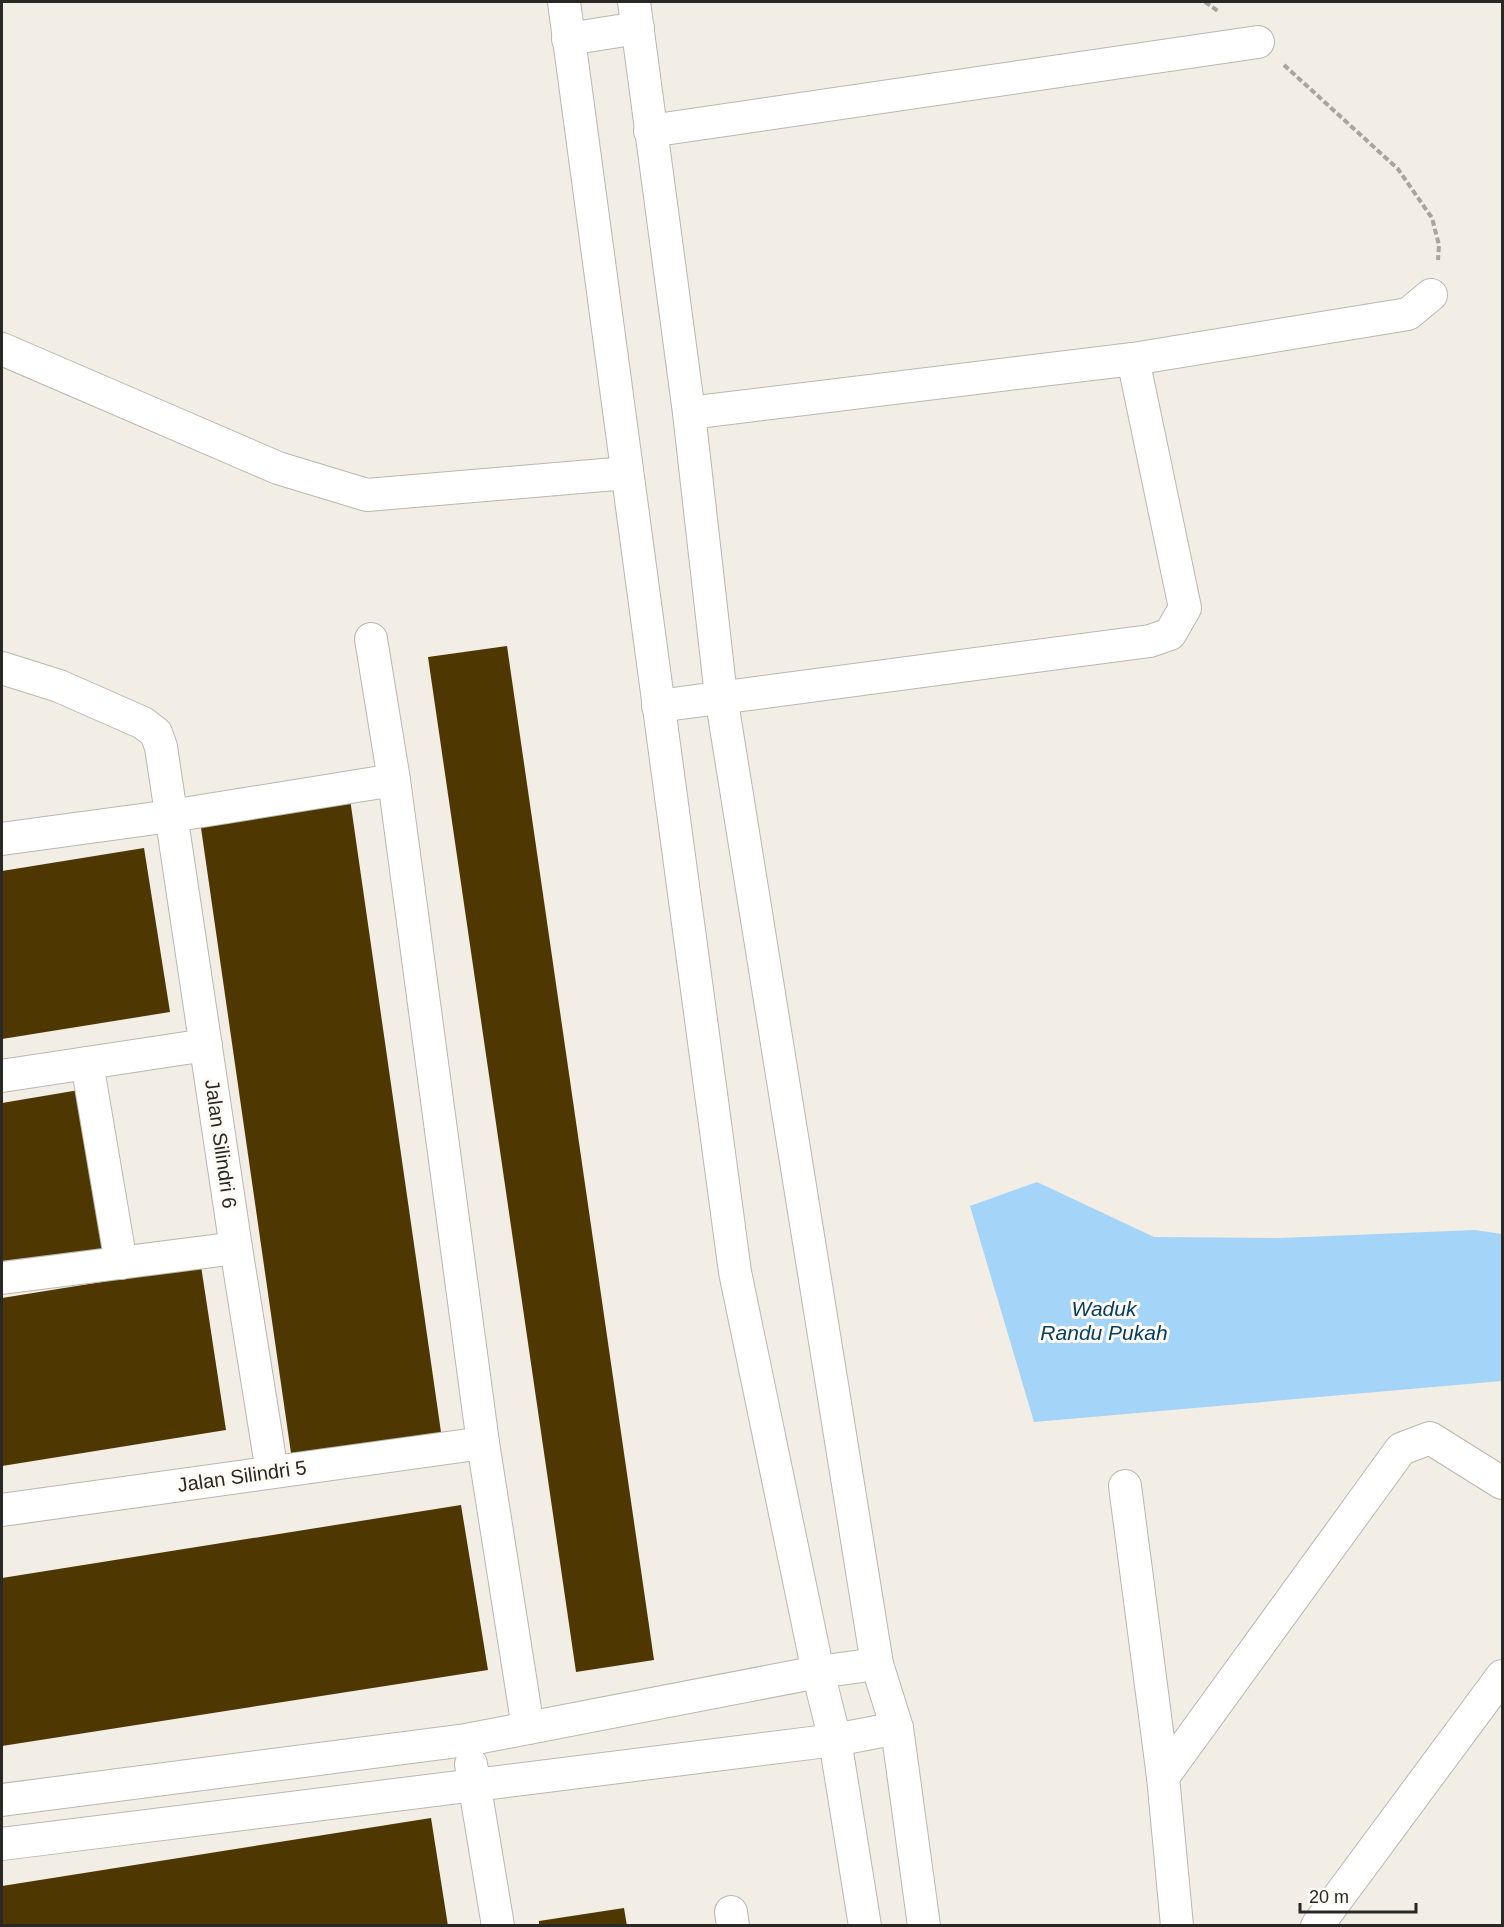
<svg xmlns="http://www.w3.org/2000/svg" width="1504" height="1927" viewBox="0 0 1504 1927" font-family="Helvetica,sans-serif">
<rect width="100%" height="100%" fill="#f2ede5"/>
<polygon fill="#a4d4f8" points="1037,1182 1154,1237 1281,1238 1475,1230 1502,1234 1502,1381 1034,1422 970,1206"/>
<g fill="#4f3702">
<polygon points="507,646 654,1660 576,1672 428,657"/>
<polygon points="349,792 442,1439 292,1460 199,814"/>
<polygon points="144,848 170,1012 2,1039 2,871"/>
<polygon points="85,1089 111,1254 2,1271 2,1103"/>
<polygon points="201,1266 226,1430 2,1466 2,1298"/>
<polygon points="461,1505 488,1670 2,1746 2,1578"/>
<polygon points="431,1818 448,1926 2,1926 2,1886"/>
<polygon points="624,1908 627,1926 539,1926 539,1921"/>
</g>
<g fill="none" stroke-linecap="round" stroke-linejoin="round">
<defs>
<g id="minor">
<polyline points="564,2 735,1272 818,1672 835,1740 865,1926"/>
<polyline points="634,2 689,413 721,696 877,1664 897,1728 924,1926"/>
<polyline points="568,39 638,28"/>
<polyline points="650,131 1258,42"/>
<polyline points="2,349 278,468 367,495 627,473"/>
<polyline points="689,413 1133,359 1408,314 1431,295"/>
<polyline points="371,639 394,780 483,1443 528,1728"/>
<polyline points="2,668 59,686 143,723 156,733 161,747 236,1248 272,1472"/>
<polyline points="658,706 1150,641 1170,634 1185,608 1133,359"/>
<polyline points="2,839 171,816 394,780"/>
<polyline points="87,1063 121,1263"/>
<polyline points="2,1076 206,1045"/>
<polyline points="2,1278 236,1248"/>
<polyline points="1125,1486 1163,1777 1177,1926"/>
<polyline points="2,1510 483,1443"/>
<polyline points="471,1764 498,1926"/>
<polyline points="1163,1777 1401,1449 1430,1438 1502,1483"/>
<polyline points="2,1800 466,1740 818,1672 877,1664"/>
<polyline points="2,1844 835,1740 897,1728"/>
<polyline points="731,1912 733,1926"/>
<polyline points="1317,1926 1502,1676"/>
</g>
</defs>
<use href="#minor" stroke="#bbb7af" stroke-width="34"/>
<g stroke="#a8a49e" stroke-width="4" stroke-dasharray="6 3" stroke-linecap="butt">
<polyline points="1205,2 1218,11"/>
<polyline points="1284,65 1398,169 1432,218 1439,245 1438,260"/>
</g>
<use href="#minor" stroke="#fff" stroke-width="32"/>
</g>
<g text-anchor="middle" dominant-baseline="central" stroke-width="6" stroke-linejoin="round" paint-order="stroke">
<g font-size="20" fill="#2a2825" stroke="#fffbf4">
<text transform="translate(221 1144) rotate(82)">Jalan Silindri 6</text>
<text transform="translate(242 1476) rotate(-8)">Jalan Silindri 5</text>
</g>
<g font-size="21" font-style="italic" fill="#044063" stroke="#fffbf4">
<text x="1104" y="1308">Waduk<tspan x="1104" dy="24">Randu Pukah</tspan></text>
</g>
</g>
<rect width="1504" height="1927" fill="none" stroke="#2a2825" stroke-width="6"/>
<path d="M1300 1903v9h116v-9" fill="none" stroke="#2a2825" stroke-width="3"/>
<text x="1309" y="1903" font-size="18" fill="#2a2825" stroke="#fffbf4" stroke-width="4.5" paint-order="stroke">20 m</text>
</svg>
